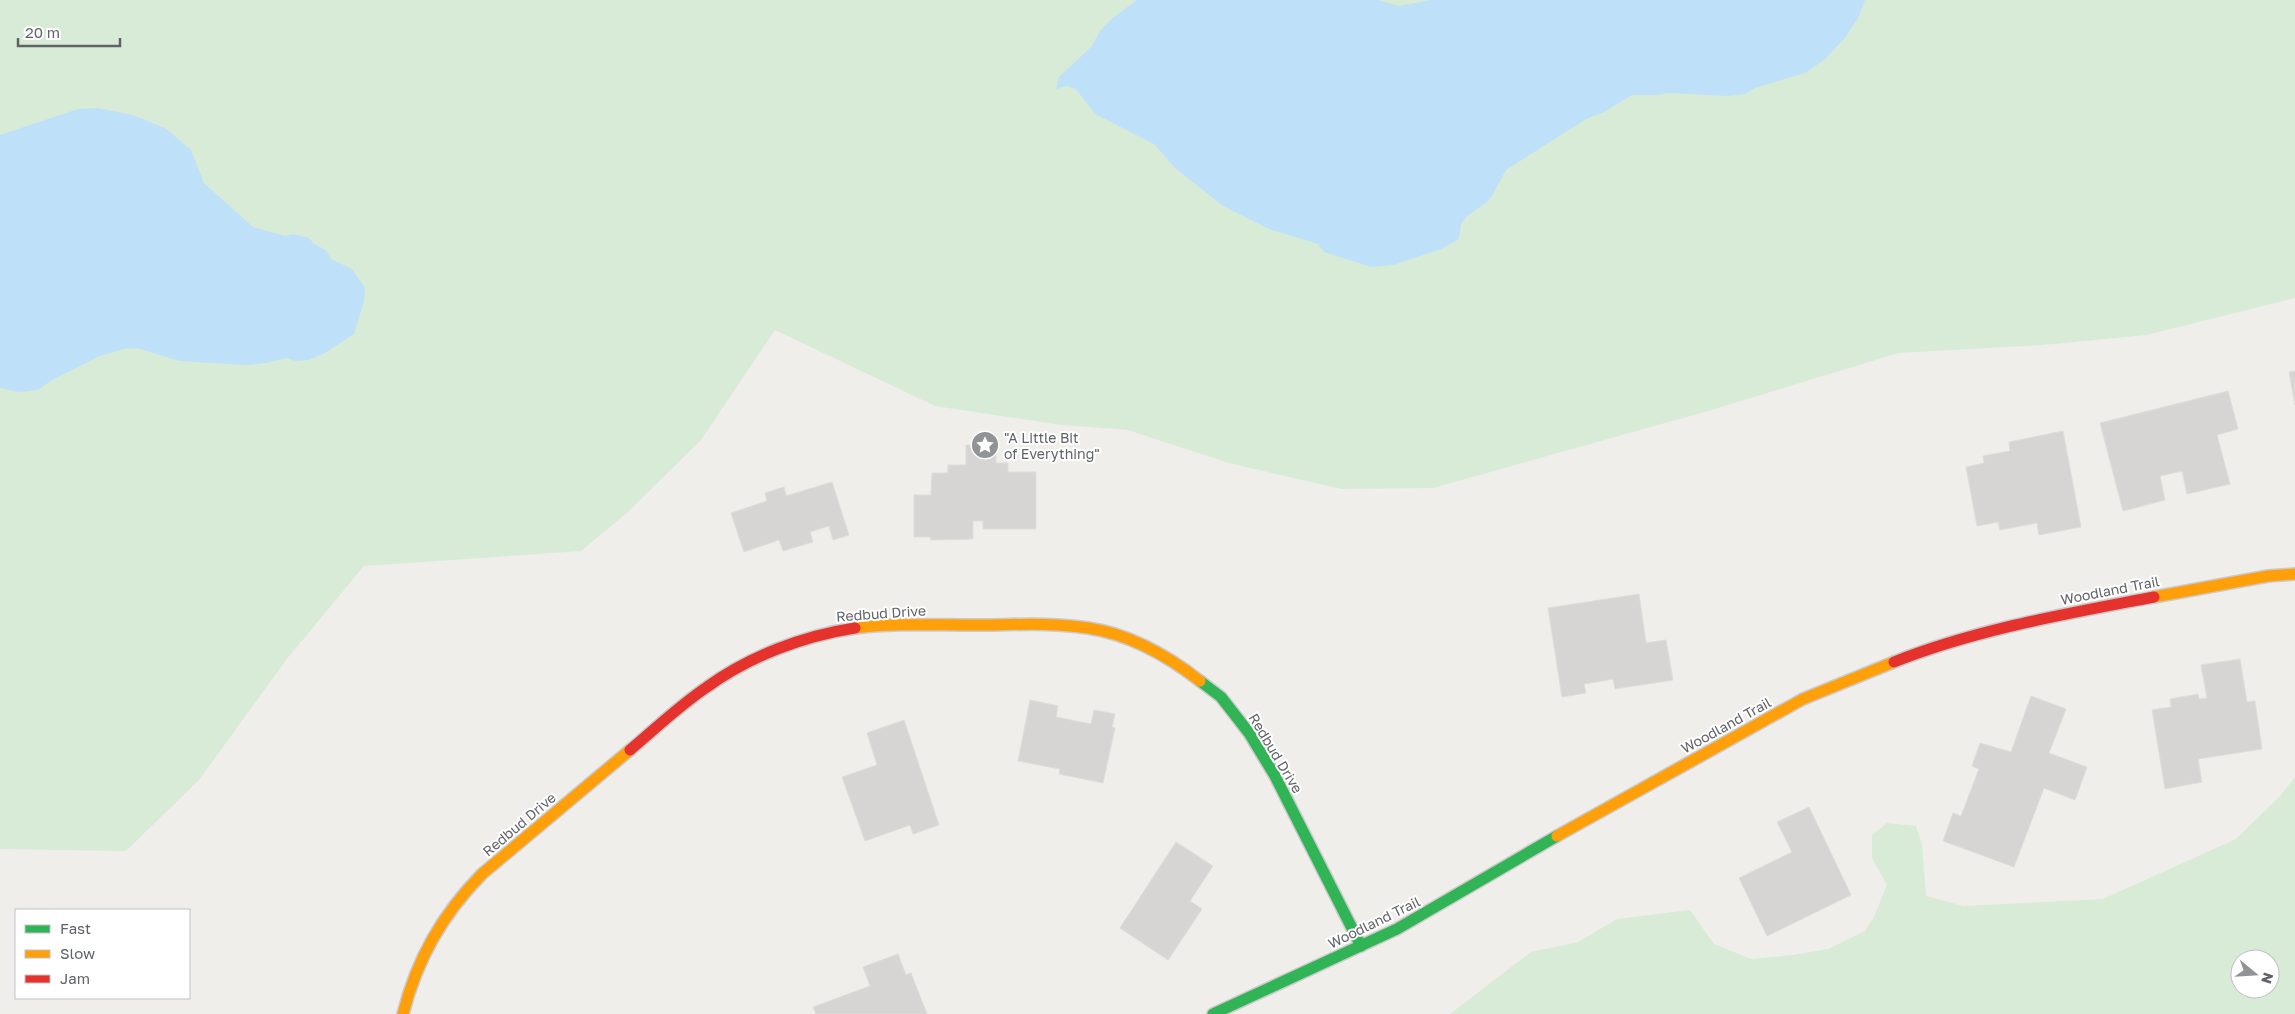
<svg xmlns="http://www.w3.org/2000/svg" width="2295" height="1014" viewBox="0 0 2295 1014" font-family="'Golos Text',sans-serif">
<rect width="100%" height="100%" fill="#efeeea"/>
<g fill="#d8ebd6" fill-rule="evenodd">
<polygon points="0,0 2295,0 2295,298 2146,335 2043,345 1898,353 1715,409 1433,488 1341,489 1229,463 1128,430 1062,425 935,406 775,330 701,440 628,512 581,551 364,566 286,660 199,780 126,851 0,849"/>
<path d="M2295 777V1014H1450L1531 952 1578 942 1617 919 1690 910 1714 944 1751 959 1793 955 1828 949 1865 931 1873 919 1887 885 1872 858V835L1887 823 1916 826 1922 845 1926 896 1963 906 2103 899 2236 839 2280 796ZM2240 959H2270V989H2240Z"/>
</g>
<g fill="#bfe0f9">
<polygon points="1137,0 1378,0 1399,6 1432,0 1865,0 1858,18 1845,38 1824,60 1805,73 1755,88 1745,94 1727,96 1668,93 1656,95 1632,95 1604,112 1586,119 1506,170 1492,196 1486,203 1467,216 1461,224 1459,239 1441,249 1393,265 1371,267 1324,252 1318,244 1269,229 1223,206 1174,167 1154,144 1095,114 1076,89 1067,86 1056,89 1059,77 1091,47 1100,31 1110,20"/>
<polygon points="98,108 133,115 165,128 191,150 204,183 253,227 285,236 293,234 309,238 314,244 326,250 331,259 352,269 365,288 364,301 354,334 325,353 309,360 295,361 287,358 266,363 247,365 179,361 141,349 127,348 100,356 52,380 38,390 19,392 0,388 0,135 78,109"/>
</g>
<g fill="#d6d5d3" stroke="#deddd9">
<polygon points="2295,371 2295,405 2289,372"/>
<polygon points="2228,391 2238,429 2217,435 2230,484 2187,494 2182,471 2160,476 2165,500 2123,511 2100,423"/>
<polygon points="2063,431 2081,527 2039,535 2037,523 2000,530 1998,522 1977,526 1966,467 1984,463 1983,456 2010,451 2009,442"/>
<polygon points="966,445 996,445 996,463 1008,463 1008,472 1036,472 1036,529 983,529 983,521 973,521 973,539 931,540 930,537 914,537 914,495 931,495 932,473 948,473 948,465 966,465"/>
<polygon points="832,482 849,535 833,540 829,526 810,532 813,542 783,551 779,540 744,552 731,513 767,501 765,493 784,487 786,496"/>
<polygon points="1639,594 1646,643 1666,640 1673,680 1615,689 1613,679 1584,684 1586,693 1562,697 1548,608"/>
<polygon points="2240,659 2247,702 2255,701 2262,749 2198,759 2202,782 2165,789 2152,710 2171,707 2170,699 2198,694 2199,699 2207,698 2201,665"/>
<polygon points="2031,696 2066,709 2049,753 2087,767 2075,800 2044,788 2014,867 1943,841 1953,813 1961,816 1979,769 1972,766 1980,743 2011,752"/>
<polygon points="1030,700 1058,706 1056,717 1091,724 1094,710 1115,714 1112,727 1115,728 1103,783 1059,774 1060,769 1018,761"/>
<polygon points="904,720 939,825 913,834 910,825 865,841 842,777 877,765 867,733"/>
<polygon points="1809,807 1851,895 1767,936 1739,878 1792,852 1777,822"/>
<polygon points="1176,842 1213,866 1190,901 1202,909 1168,960 1120,928"/>
<polygon points="898,954 906,975 911,973 927,1014 816,1014 813,1007 870,986 863,967"/>
</g>
<g fill="none" stroke-linecap="round" stroke-linejoin="round">
<defs>
<g id="fast">
<polyline points="1200,681 1221,697 1249,733 1275,776 1361,946"/>
<polyline points="1213,1014 1397,929 1557,836"/>
</g>
<g id="slow">
<polyline points="2154,597 2268,576 2295,574"/>
<path d="M855 628C894 623 934 625 973 625 1011 625 1050 622 1088 628 1129 634 1168 656 1200 681"/>
<polyline points="1557,836 1803,699 1894,662"/>
<path d="M403 1014C417 959 442 915 482 874L630 750"/>
</g>
<g id="jam">
<path d="M1894 662C1977 629 2066 614 2154 597"/>
<path d="M630 750C655 729 680 705 707 687 750 656 803 636 855 628"/>
</g>
</defs>
<use href="#fast" stroke="#cacacb" stroke-width="14"/>
<use href="#slow" stroke="#cacacb" stroke-width="14"/>
<use href="#jam" stroke="#cacacb" stroke-width="14"/>
<use href="#fast" stroke="#30b455" stroke-width="11"/>
<use href="#slow" stroke="#ff9f0a" stroke-width="11"/>
<use href="#jam" stroke="#e5322d" stroke-width="11"/>
</g>
<defs>
<symbol id="sight-disc" viewBox="-11 -11 22 22"><circle r="9.5" fill="#919496" stroke="#fff"/><path d="M0-6L1.8-2.2L6-1.7L2.9 1.2L3.7 5.4L0 3.3L-3.7 5.4L-2.9 1.2L-6-1.7L-1.8-2.2Z" fill="#fff"/></symbol>
</defs>
<g fill-rule="evenodd">
<use href="#sight-disc" x="969" y="429" width="32" height="32"/>
</g>
<g text-anchor="middle" dominant-baseline="central" stroke-width="4" stroke-linejoin="round" paint-order="stroke">
<g font-size="14" fill="#5f6368" stroke="#fff" text-anchor="start">
<text x="1004" y="437">"A Little Bit<tspan x="1004" dy="16">of Everything"</tspan></text>
</g>
<g font-size="14" fill="#5f6368" stroke="#fff">
<text transform="translate(2110 590) rotate(-11)">Woodland Trail</text>
<text transform="translate(881 613) rotate(-4)">Redbud Drive</text>
<text transform="translate(1726 725) rotate(-29)">Woodland Trail</text>
<text transform="translate(1276 753) rotate(59)">Redbud Drive</text>
<text transform="translate(519 824) rotate(-40)">Redbud Drive</text>
<text transform="translate(1374 922) rotate(-26)">Woodland Trail</text>
</g>
</g>
<rect x="15" y="909" width="175" height="90" fill="#ffffff" stroke="#bfc1c3"/>
<rect x="25" y="925" width="25" height="8" fill="#30b455" stroke="#bfc1c3"/>
<text x="60" y="934" font-size="15" fill="#5f6368">Fast</text>
<rect x="25" y="950" width="25" height="8" fill="#ff9f0a" stroke="#bfc1c3"/>
<text x="60" y="959" font-size="15" fill="#5f6368">Slow</text>
<rect x="25" y="975" width="25" height="8" fill="#e5322d" stroke="#bfc1c3"/>
<text x="60" y="984" font-size="15" fill="#5f6368">Jam</text>
<g transform="translate(2255 974) rotate(108)"><circle r="24" fill="#ffffff" stroke="#bfc1c3"/>
<path d="M0-4L9 19L0 12L-9 19Z" fill="#919496"/>
<text y="-8" font-size="14" font-weight="bold" text-anchor="middle" fill="#5f6368">N</text>
</g>
<path d="M18 38v8h102v-8" fill="none" stroke="#5f6368" stroke-width="2.5"/>
<text x="25" y="38" font-size="15" fill="#5f6368" stroke="#ffffff" stroke-width="4" paint-order="stroke">20 m</text>
</svg>
